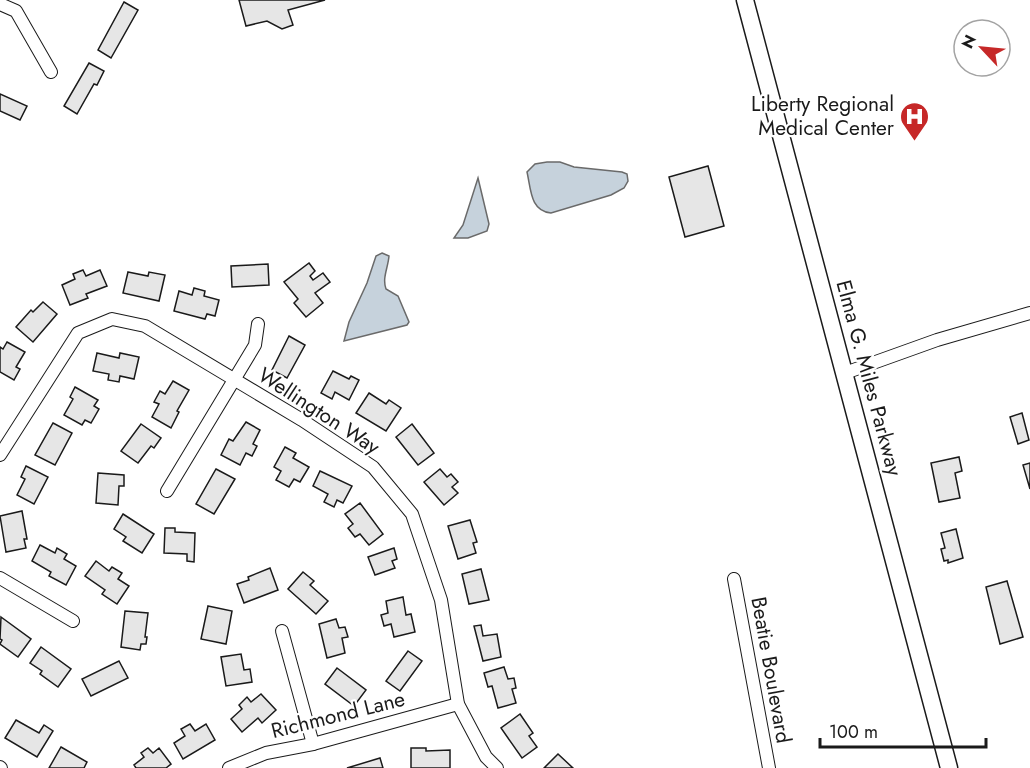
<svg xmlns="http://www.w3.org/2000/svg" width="1030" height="768" viewBox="0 0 1030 768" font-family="Jost,sans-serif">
<rect width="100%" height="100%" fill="#fff"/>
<g fill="#c6d2dc" stroke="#6a6a6a" stroke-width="1.5">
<path d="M547 162H560L574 167 622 172 627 174 628 181 624 188 611 195 551 213C530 211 531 189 527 172L535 164Z"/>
<polygon points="478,178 489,224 487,231 468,238 454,238 463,225"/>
<path d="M382 253 389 256C388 268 382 278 386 289L398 296 409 322 407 325 344 341 349 322 367 283 376 256Z"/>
</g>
<g fill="#e6e6e6" stroke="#1a1a1a" stroke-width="1.5">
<polygon points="239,0 325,0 288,10 293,25 282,29 267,21 246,26"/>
<polygon points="124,2 138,10 111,58 98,50"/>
<polygon points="89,63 104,71 97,85 94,84 77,114 64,106"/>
<polygon points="0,94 27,106 20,120 0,111"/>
<polygon points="708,166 724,226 685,237 669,177"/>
<polygon points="309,263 315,271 310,276 313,280 323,273 330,282 315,293 323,303 306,317 294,303 298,299 284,282"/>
<polygon points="268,264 269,285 232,287 231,266"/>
<polygon points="83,270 86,276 100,270 107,286 86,294 88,298 70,305 62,285 75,279 73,274"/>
<polygon points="128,272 148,276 149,272 165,275 159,301 123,293"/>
<polygon points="194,288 205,291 204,296 219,300 215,316 207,314 205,319 174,311 179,291 192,295"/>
<polygon points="43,302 57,314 33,342 16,327 31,310 33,312"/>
<polygon points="289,336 305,345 287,378 272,370"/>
<polygon points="7,342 25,352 16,367 20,369 14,380 0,372 0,347 3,349"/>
<polygon points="97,353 119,358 120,353 139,357 134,379 120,376 119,382 108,380 109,374 93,371"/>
<polygon points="333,371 349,379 351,376 359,380 349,400 335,392 332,399 321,393"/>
<polygon points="173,381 189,390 177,411 179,412 171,428 152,417 159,404 154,402 160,391 165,394"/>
<polygon points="75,387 98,400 94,406 99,409 91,423 85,420 82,425 64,415 73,399 70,397"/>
<polygon points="369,393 386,404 389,400 401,408 386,431 356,413"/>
<polygon points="1022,413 1029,440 1018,444 1010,417"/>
<polygon points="246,422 260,430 253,444 257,446 252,456 246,453 240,465 221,455 229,439 233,441"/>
<polygon points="53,423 72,433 55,465 35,455"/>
<polygon points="141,424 161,438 154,448 151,446 138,463 121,451"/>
<polygon points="412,424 434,453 418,465 396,437"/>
<polygon points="285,447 296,453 293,458 309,467 300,482 294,479 289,487 276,480 281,471 274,467"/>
<polygon points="959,457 962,471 955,473 960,498 939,502 931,463"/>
<polygon points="1030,463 1030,489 1023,465"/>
<polygon points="26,466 48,477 34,504 17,495 25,479 21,477"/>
<polygon points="216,469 235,479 214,514 196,504"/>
<polygon points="440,469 447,477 451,474 458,482 452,487 458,493 444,505 424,482"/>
<polygon points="320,471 352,486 343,503 337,500 334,507 324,502 328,494 313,486"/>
<polygon points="98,473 124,475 124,486 119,486 118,505 96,503"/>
<polygon points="360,503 383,534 369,545 360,534 355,537 348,528 353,524 345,514"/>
<polygon points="22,511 27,539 24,539 26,548 6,552 0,516"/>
<polygon points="123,514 154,534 142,553 123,541 126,537 114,529"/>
<polygon points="470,520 477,542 473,543 476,553 458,559 448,526"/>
<polygon points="165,528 175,528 175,532 195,533 194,562 187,561 187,554 164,553"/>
<polygon points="956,529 963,558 948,563 948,560 944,561 941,549 945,548 941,533"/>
<polygon points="40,545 55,553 57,548 67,554 64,559 76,566 66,585 49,576 51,572 32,561"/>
<polygon points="394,548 397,559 392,561 395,568 375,575 368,557"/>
<polygon points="96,561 109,571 112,567 122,573 118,579 129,586 117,604 102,594 105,590 85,576"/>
<polygon points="270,568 278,590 244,603 237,584 249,580 248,577"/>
<polygon points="481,569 489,600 469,604 462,574"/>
<polygon points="303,572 314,581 310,585 328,601 316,614 288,589"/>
<polygon points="1007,581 1023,637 1000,644 986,587"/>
<polygon points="403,597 406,615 411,614 415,632 394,637 391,624 384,626 381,615 388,613 386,601"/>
<polygon points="208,606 232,611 226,644 201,639"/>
<polygon points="125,611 148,613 145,637 147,637 146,644 141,644 140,650 121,647"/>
<polygon points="1,617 31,639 18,657 0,644 2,640 0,639"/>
<polygon points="336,619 339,628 345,627 348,637 342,638 345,653 327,658 319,624"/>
<polygon points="481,625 483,636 497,634 501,657 483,661 474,626"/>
<polygon points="41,647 71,669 58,687 40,674 42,671 30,663"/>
<polygon points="408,651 422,661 400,691 386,681"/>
<polygon points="241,654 244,670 250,669 252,682 226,686 221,657"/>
<polygon points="119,661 128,678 91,696 82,679"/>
<polygon points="504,667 508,679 514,678 516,688 512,689 516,703 498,708 492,686 488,687 484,673"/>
<polygon points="337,668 366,690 354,706 325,684"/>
<polygon points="261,694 276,710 262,723 258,718 242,732 231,719 242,709 239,705 247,697 251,702"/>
<polygon points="520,714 533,733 529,736 537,747 522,758 501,728"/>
<polygon points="16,720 39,733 44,725 53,731 37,757 5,738"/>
<polygon points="190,724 195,731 206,724 215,740 183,759 174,743 185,736 181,729"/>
<polygon points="61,747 87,762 84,768 49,768"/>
<polygon points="148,748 153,753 159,748 171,764 166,768 136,768 134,765 144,757 141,753"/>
<polygon points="411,748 426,748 426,751 450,750 450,768 411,768"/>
<polygon points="558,754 573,768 544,768"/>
<polygon points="380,758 383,768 347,768"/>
</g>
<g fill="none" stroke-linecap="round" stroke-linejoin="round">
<defs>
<g id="minor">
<polyline points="0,4 16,11 51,72"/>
<polyline points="845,373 937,340 1030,313"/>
<polyline points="0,455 78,333 112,319 145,326 302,420 373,467 412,514 441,600 458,704 486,757 497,768"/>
<polyline points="167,491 255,345 258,324"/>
<polyline points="0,578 73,621"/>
<polyline points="734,579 769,768"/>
<polyline points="282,631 313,744"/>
<polyline points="0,767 1,768"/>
<polyline points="229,768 266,753 313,744 458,704"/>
</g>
<polyline id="major" points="745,0 949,768"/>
</defs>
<use href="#minor" stroke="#1a1a1a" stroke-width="14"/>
<use href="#major" stroke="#1a1a1a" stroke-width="19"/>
<use href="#minor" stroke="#fff" stroke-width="12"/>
<use href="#major" stroke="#fff" stroke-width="16"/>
</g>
<defs>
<symbol id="hospital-pin" viewBox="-11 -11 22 30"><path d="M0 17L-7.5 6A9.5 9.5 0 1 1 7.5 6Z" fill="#c62828" stroke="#fff"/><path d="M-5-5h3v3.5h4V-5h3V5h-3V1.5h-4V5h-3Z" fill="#fff"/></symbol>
</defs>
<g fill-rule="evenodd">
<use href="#hospital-pin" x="898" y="100" width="33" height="45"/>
</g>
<g text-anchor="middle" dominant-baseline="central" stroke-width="4.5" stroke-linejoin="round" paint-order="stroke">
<g font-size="21" fill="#1a1a1a" stroke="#fff" text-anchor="end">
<text x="894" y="104">Liberty Regional<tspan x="894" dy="24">Medical Center</tspan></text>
</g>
<g font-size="21" fill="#1a1a1a" stroke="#fff">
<text transform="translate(869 378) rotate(75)">Elma G. Miles Parkway</text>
<text transform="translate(319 411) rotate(33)">Wellington Way</text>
<text transform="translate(771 670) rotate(80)">Beatie Boulevard</text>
<text transform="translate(338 715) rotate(-14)">Richmond Lane</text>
</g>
</g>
<g transform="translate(982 48) rotate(296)"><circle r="28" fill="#ffffff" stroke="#a3a3a3" stroke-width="1.5"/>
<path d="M0-4.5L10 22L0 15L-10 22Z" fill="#c62828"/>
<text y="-9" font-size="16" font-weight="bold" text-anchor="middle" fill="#1a1a1a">N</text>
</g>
<path d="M820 738v9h166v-9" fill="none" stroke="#1a1a1a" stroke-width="3"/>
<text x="829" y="738" font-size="18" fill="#1a1a1a" stroke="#ffffff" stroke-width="4.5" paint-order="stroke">100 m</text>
</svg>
